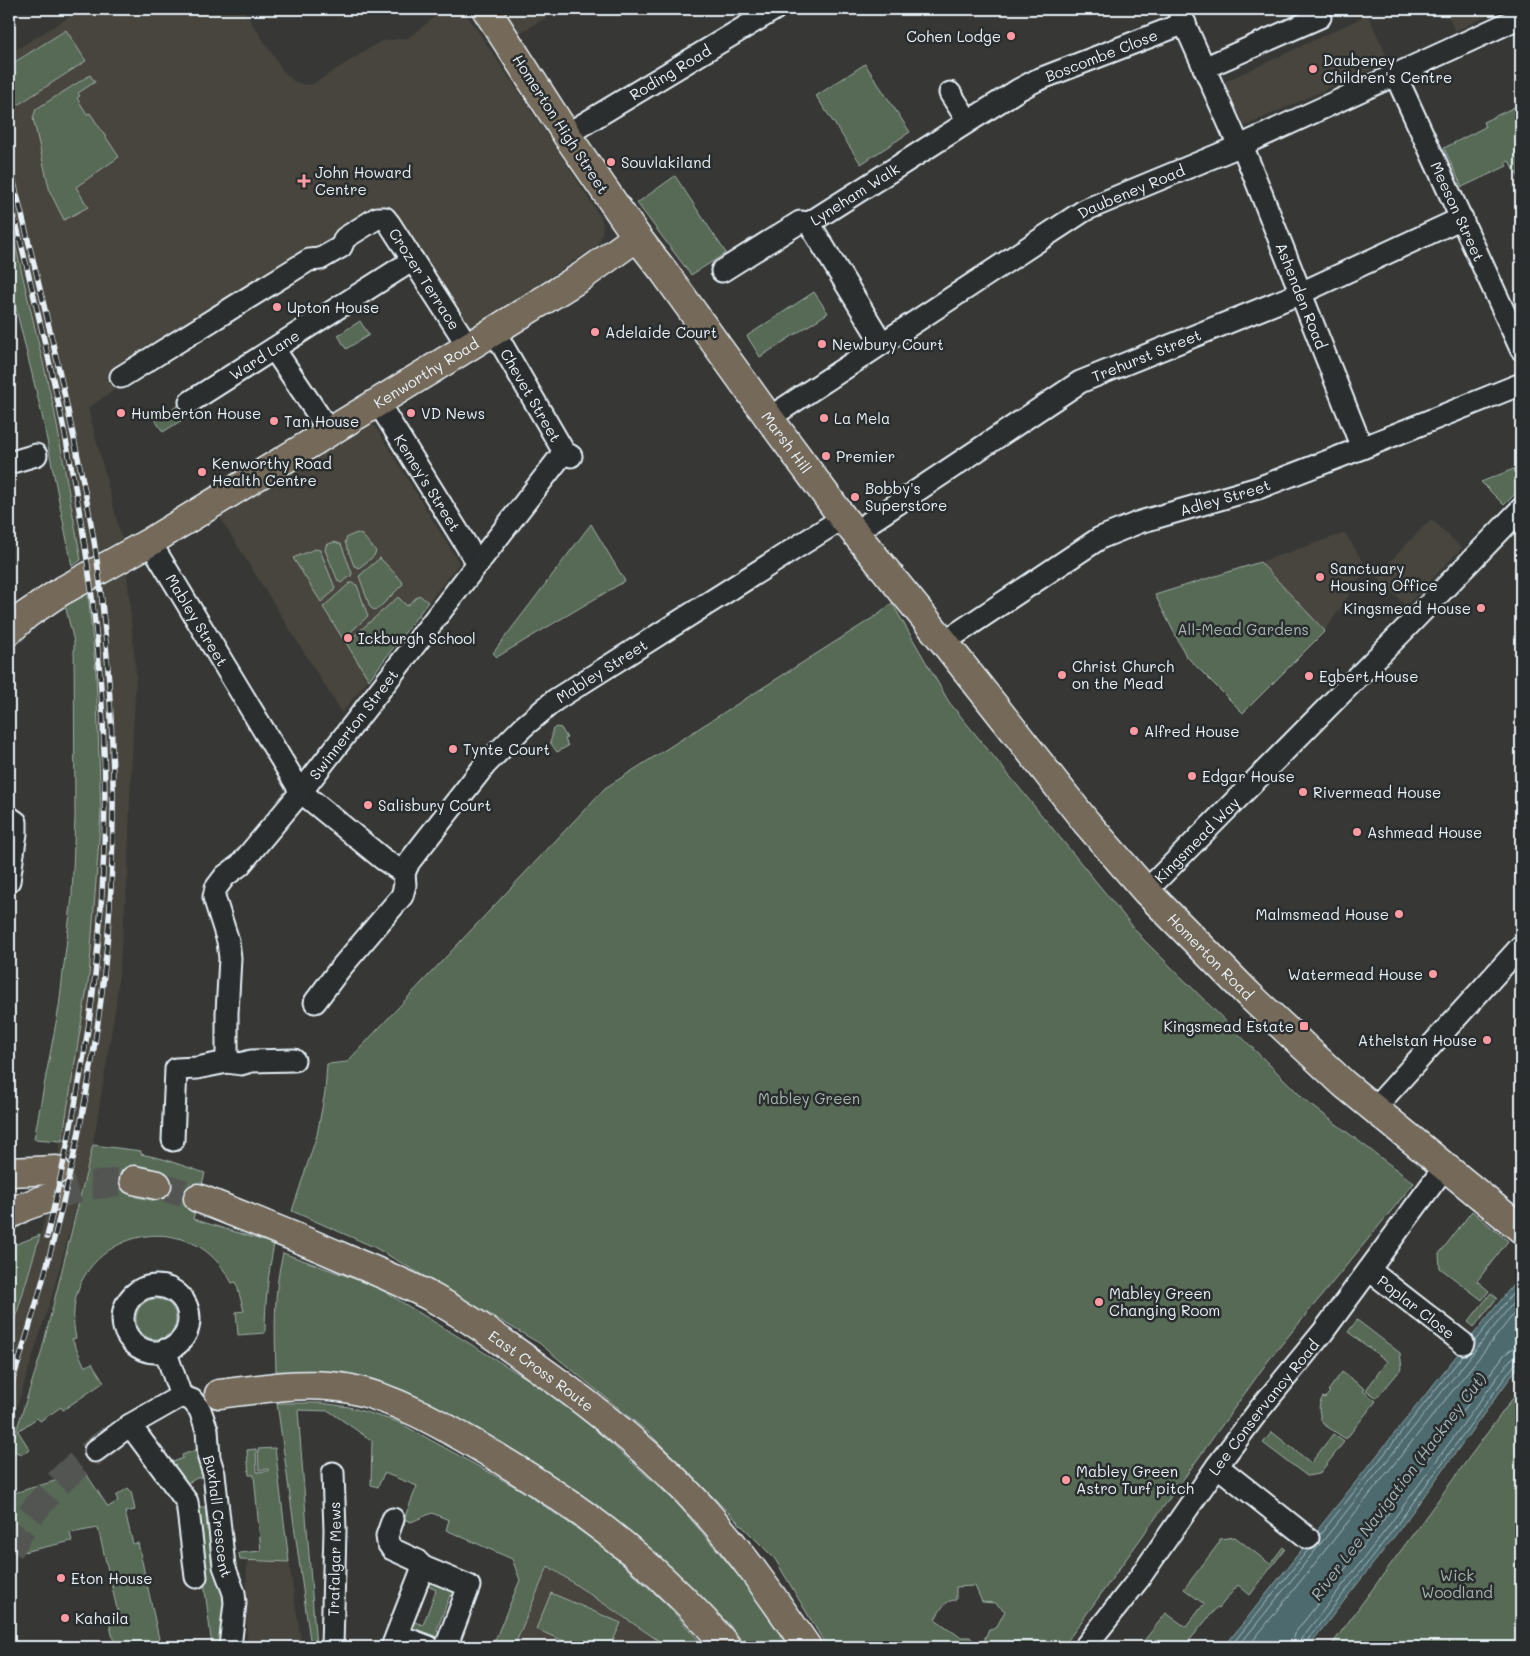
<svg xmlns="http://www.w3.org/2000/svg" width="1530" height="1656" viewBox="0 0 1530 1656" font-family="Mali,sans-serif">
<rect width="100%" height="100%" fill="#373835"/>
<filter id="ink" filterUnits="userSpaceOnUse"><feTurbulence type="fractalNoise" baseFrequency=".02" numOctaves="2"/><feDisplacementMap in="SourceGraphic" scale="10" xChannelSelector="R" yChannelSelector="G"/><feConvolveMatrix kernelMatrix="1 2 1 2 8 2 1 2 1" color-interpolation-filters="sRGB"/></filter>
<g filter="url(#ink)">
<g fill="#47453e">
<polygon points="82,9 243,9 284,72 295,82 305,85 313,84 381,41 408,38 445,9 463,9 559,152 601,218 603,226 601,238 597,246 471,329 379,210 88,408 122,540 102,550 106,583 127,573 136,674 130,797 128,875 116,1004 93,1145 53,1292 9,1432 9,1340 43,1226 61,1142 34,1139 59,1007 72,896 75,817 74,642 65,605 86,594 68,483 54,409 9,218 9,54"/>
<polygon points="501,9 560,9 518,34"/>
<polygon points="1445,9 1502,9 1455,31"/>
<polygon points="1368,15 1389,61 1245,126 1224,82"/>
<polygon points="372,421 459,563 342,713 219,516"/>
<polygon points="1431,519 1462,548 1406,606 1376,576"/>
<polygon points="1345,533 1367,568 1325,631 1260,562"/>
<polygon points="247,1559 289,1562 302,1647 247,1647"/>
<polygon points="548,1566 646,1633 668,1647 514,1647"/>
</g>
<g fill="#576b56" stroke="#a0aea7" fill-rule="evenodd">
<polygon points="66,30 86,61 16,106 9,76 10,65"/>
<polygon points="865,64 910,132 861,164 816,96"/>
<polygon points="90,75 95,82 78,93 80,96 77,98 87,114 90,113 119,157 76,187 88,207 64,220 50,192 33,118 36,109"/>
<polygon points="1521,104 1521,181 1509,161 1505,163 1507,166 1462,187 1444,148 1485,127 1483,122"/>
<polygon points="675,176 726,253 691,275 637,203"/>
<polygon points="9,218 54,409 81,560 72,566 42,415 9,280"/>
<polygon points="814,292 828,313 760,357 747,336"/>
<polygon points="360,321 369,335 346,349 338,335"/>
<polygon points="179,405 187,417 163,432 155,420"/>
<polygon points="1521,466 1521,488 1504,505 1481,482"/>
<polygon points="591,524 625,581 497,657 493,653"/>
<polygon points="357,533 362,535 376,551 374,556 359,568 354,566 345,542 347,537"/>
<polygon points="334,542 341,544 352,573 351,576 341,583 338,581 325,550 326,545"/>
<polygon points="315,549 320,550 335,588 333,592 321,602 293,558"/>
<polygon points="380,558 402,581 403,584 379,608 374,610 370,607 359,576"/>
<polygon points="1260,562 1325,631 1243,713 1186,656 1155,595"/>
<polygon points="350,583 352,583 357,585 368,616 343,639 323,607"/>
<polygon points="88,593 96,673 101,812 89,976 62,1141 34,1139 59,1007 72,896 75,817 74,642 65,605"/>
<polygon points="419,595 428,602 369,680 346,643 398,597 407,606"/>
<path d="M892 603 949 702 1143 939 1306 1101 1414 1183 1268 1361 1063 1647H981L989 1629 996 1628 1005 1611 995 1603 982 1602 975 1586 956 1587V1600C944 1600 941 1610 935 1619L960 1637H970L977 1647H827L775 1559 649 1433 539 1343 374 1247 292 1211 317 1135 325 1092 327 1064 347 1062 605 788 879 614Z"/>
<polygon points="556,727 561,728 567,738 565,739 568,746 557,752 550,742 552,737 552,730"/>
<path d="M93 1145 141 1151V1154L163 1159 205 1173 193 1219 274 1244C268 1274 265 1303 265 1333L238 1335 236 1312 244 1311 236 1282 232 1283C220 1261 203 1244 178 1238 130 1225 76 1260 74 1311 73 1320 74 1329 76 1338L72 1339 85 1367 92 1363 104 1382 63 1410 61 1407 40 1421 37 1418 18 1431 30 1450 22 1454 10 1450 41 1354ZM142 1167 163 1171 157 1201 136 1197Z"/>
<polygon points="1472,1211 1508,1241 1477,1281 1489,1291 1482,1300 1440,1268 1439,1254"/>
<polygon points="40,1235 9,1340 9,1247"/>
<path d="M283 1253 377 1287 562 1400 676 1502 776 1620 792 1647H746L728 1623 625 1529 496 1444 382 1383 343 1375 276 1371C275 1331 273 1292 283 1253Z"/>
<polygon points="1491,1293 1497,1298 1474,1327 1468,1322"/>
<circle cx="156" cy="1319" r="20"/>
<polygon points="1357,1320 1400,1353 1402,1368 1377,1398 1366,1390 1387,1361 1348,1332"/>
<path d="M1342 1372 1365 1389 1363 1391 1376 1401 1346 1439 1323 1424C1319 1415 1317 1405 1323 1397L1325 1398 1330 1392 1328 1391Z"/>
<polygon points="1521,1387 1521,1647 1330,1647"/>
<polygon points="277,1403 321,1403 349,1407 398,1422 521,1490 602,1546 665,1603 705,1647 668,1647 548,1566 514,1647 492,1647 520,1580 512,1559 446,1530 449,1520 432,1513 411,1522 404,1519 417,1486 384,1473 378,1487 371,1485 372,1441 329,1411 298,1410 316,1647 311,1647"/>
<polygon points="1272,1432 1311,1463 1333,1434 1344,1442 1319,1474 1307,1476 1263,1443"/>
<polygon points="201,1448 208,1477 197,1478 184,1485 166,1465 183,1458 182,1455"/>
<polygon points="275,1448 289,1562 240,1560 239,1553 261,1551 254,1475 249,1475 247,1450 256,1449 257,1472 268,1471 268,1469 259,1470 258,1449"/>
<polygon points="85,1472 108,1507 118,1501 116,1496 128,1488 131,1491 135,1510 125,1512 133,1544 138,1543 159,1639 154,1647 115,1647 108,1617 118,1613 98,1528 70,1533 72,1541 23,1552 26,1542 15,1543 9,1556 9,1492 14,1493"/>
<polygon points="195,1507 205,1507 207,1530 213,1530 228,1593 223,1647 212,1647"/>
<polygon points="1235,1537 1270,1564 1283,1547 1285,1549 1250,1595 1238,1585 1219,1608 1217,1607 1189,1641 1192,1644 1189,1647 1139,1647 1166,1613 1186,1627 1204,1604 1184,1589 1219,1543 1220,1539"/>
<polygon points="436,1580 456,1585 461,1598 450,1595 437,1630 447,1634 439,1640 435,1640 419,1634 413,1629 412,1621 423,1625 436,1590 426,1585"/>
<polygon points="551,1593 621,1623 610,1647 577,1647 536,1629"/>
</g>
<polygon fill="#4d6b6e" stroke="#8ba1a5" points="1521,1275 1521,1363 1394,1537 1308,1647 1224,1647"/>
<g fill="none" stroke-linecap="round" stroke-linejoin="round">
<g stroke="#aabbc1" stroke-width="1">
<polyline points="1474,1342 1521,1283"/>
<polyline points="1319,1536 1464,1354"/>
<polyline points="1230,1647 1308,1550"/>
<polyline points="1238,1647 1521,1293"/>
<polyline points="1248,1647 1521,1305"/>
<polyline points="1291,1647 1294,1634 1379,1526 1504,1355 1512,1349 1521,1347"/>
<polyline points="1298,1647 1301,1639 1385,1531 1510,1360 1515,1356 1521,1355"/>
<polyline points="1305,1647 1306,1642 1390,1534 1515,1364 1521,1361"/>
</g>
<g stroke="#525452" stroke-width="28" stroke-dasharray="28 14" stroke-linecap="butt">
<polyline points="157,1185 198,1198"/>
<polyline points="51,1197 82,1187 134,1180"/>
<path d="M9 1551C32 1503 73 1465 116 1435"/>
</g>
<defs>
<g id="minor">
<polyline points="1178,9 1239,146"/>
<polyline points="1204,68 1320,17"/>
<path id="s1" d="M1395 74 1521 349"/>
<polyline points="950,93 968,121"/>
<path id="s2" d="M568 137 579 127 775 9"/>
<path id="s3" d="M1242 145 1362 448"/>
<path id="s4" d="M809 223 1018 90 1037 80 1185 23"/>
<polyline points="809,223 882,343"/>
<polyline points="722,271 800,222 809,223"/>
<path id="s5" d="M494 331 564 452 571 456"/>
<polyline points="274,349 329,431"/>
<path id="s6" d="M121 377 309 260 320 259 341 247 345 238 377 218H385L389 223 468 346"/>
<path id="s7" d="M377 401 470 551 479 563"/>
<path id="s8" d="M190 402 413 260"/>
<path id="s9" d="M769 418 1085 210 1242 145 1521 17"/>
<polyline points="9,463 36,455"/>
<path id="s10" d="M855 532 1080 382 1301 293 1462 218"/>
<path id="s11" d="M150 542 301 792 383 859 404 873 409 862 485 765 523 727 555 700 843 518"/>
<path id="s12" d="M944 642 1100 538 1140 522 1258 488 1362 448 1521 384"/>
<polyline points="9,817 16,822 16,833 9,881"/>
<path id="s13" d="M1146 891 1406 628 1521 509"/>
<polyline points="315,1002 339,970 402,896 405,885 404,873"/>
<path id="s14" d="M227 1062V1013L230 958 228 941 214 897 216 888 225 876 240 865 301 792 564 452"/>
<polyline points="1373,1110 1521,946"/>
<polyline points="173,1140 176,1069 197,1068 227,1062 241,1064 251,1061 294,1060"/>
<path id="s15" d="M1369 1270 1463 1343"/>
<circle cx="156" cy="1319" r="33"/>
<polyline points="165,1350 181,1396"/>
<polyline points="130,1425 187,1502 196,1577"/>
<path id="s16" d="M95 1451 130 1425 181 1396 192 1400 200 1410 207 1430 209 1458 214 1474 224 1566 234 1593 235 1603 230 1647"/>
<polyline points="1217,1466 1308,1538"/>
<polyline points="393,1519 387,1536 388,1543 392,1549 416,1560 423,1567"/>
<polyline points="397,1635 429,1647"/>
<path id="s17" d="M332 1647 335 1530 333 1473"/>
<polyline points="392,1647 423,1567 469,1586 446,1647"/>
<path id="s18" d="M1085 1647 1138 1580 1217 1466 1259 1410 1323 1332 1444 1168"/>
</g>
<g id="major">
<path id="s19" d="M637 237 665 273 769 418 843 518 944 642 1086 822 1146 891 1248 994 1344 1084 1521 1229"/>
</g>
<g id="highway">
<path id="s20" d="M9 631 26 615 60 592 150 542 494 331 581 277 637 237 568 137 486 9"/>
<polyline points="9,1172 56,1170"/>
<polyline points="134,1180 157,1185"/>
<path id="s21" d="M198 1198C246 1217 294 1236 342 1257 373 1270 404 1282 433 1298 470 1318 504 1343 537 1367 596 1409 653 1454 702 1508 741 1551 774 1599 807 1647"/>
<polyline points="9,1215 23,1207 51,1197"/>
<path d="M219 1394C261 1389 308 1380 351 1389 397 1399 438 1423 478 1446 553 1490 619 1535 681 1597 697 1613 713 1629 727 1647"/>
</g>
</defs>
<use href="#minor" stroke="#e8f1f8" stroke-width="25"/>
<use href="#major" stroke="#e8f1f8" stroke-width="31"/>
<use href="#highway" stroke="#e8f1f8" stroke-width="31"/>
<use href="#minor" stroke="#2a2d2e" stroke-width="21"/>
<use href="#major" stroke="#746a5a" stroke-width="28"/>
<use href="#highway" stroke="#746a5a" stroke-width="28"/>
<defs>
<g id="rail">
<path d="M9 162C30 249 53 337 71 425 83 480 95 536 101 592 115 719 118 848 104 975 88 1117 53 1257 9 1392"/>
<path d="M9 194C41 325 74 455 91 589 108 716 109 848 95 976 85 1064 67 1151 47 1237"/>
</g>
</defs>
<use href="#rail" stroke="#e8f1f8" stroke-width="5.5"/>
<use href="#rail" stroke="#2a2d2e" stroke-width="4" stroke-dasharray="11" stroke-linecap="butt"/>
</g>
</g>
<g fill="#ff9aa2" stroke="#2a2d2e" stroke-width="2">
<circle cx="1011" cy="36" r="5"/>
<circle cx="1313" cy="69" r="5"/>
<circle cx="611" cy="162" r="5"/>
<path d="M301.5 173.5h5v5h5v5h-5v5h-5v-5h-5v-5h5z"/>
<circle cx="277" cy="307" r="5"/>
<circle cx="595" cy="332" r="5"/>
<circle cx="822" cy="344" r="5"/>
<circle cx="121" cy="413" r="5"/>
<circle cx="411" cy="413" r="5"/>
<circle cx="824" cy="418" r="5"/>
<circle cx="274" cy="421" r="5"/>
<circle cx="826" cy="456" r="5"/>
<circle cx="202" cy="472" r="5"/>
<circle cx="855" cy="497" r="5"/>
<circle cx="1320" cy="577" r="5"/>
<circle cx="1481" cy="608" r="5"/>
<circle cx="348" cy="638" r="5"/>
<circle cx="1062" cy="675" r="5"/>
<circle cx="1309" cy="676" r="5"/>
<circle cx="1134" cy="731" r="5"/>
<circle cx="453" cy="749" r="5"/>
<circle cx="1192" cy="776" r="5"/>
<circle cx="1303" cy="792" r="5"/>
<circle cx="368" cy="805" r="5"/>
<circle cx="1357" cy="832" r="5"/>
<circle cx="1399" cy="914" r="5"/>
<circle cx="1433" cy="974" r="5"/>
<rect x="1299" y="1021" width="10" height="10" rx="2.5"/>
<circle cx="1487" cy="1040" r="5"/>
<circle cx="1099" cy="1302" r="5"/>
<circle cx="1066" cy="1480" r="5"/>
<circle cx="61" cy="1578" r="5"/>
<circle cx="65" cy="1618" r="5"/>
</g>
<g text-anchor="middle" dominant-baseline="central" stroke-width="5" stroke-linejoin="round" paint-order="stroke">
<g font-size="15" fill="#e8f1f8" stroke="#2a2d2e" text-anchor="start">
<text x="1001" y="36" text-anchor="end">Cohen Lodge</text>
<text x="1323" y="60">Daubeney<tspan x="1323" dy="17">Children's Centre</tspan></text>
<text x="621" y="162">Souvlakiland</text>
<text x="315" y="172">John Howard<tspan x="315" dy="17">Centre</tspan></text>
<text x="287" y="307">Upton House</text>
<text x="605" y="332">Adelaide Court</text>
<text x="832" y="344">Newbury Court</text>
<text x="131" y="413">Humberton House</text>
<text x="421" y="413">VD News</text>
<text x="834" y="418">La Mela</text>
<text x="284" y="421">Tan House</text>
<text x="836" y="456">Premier</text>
<text x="212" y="463">Kenworthy Road<tspan x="212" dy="17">Health Centre</tspan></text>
<text x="865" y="488">Bobby's<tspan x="865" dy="17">Superstore</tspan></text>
<text x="1330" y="568">Sanctuary<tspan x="1330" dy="17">Housing Office</tspan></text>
<text x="1471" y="608" text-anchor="end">Kingsmead House</text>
<text x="358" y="638">Ickburgh School</text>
<text x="1072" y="666">Christ Church<tspan x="1072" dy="17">on the Mead</tspan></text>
<text x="1319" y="676">Egbert House</text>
<text x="1144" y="731">Alfred House</text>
<text x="463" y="749">Tynte Court</text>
<text x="1202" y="776">Edgar House</text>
<text x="1313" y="792">Rivermead House</text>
<text x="378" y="805">Salisbury Court</text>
<text x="1367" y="832">Ashmead House</text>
<text x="1389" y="914" text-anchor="end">Malmsmead House</text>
<text x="1423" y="974" text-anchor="end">Watermead House</text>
<text x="1294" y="1026" text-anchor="end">Kingsmead Estate</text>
<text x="1477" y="1040" text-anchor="end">Athelstan House</text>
<text x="1109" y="1293">Mabley Green<tspan x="1109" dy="17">Changing Room</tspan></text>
<text x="1076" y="1471">Mabley Green<tspan x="1076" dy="17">Astro Turf pitch</tspan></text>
<text x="71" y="1578">Eton House</text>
<text x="75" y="1618">Kahaila</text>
</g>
<g font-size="15" fill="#e8f1f8" stroke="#2a2d2e">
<text stroke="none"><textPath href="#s4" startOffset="338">Boscombe Close</textPath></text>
<text stroke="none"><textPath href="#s2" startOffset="121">Roding Road</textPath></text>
<text transform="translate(561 124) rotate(57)">Homerton High Street</text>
<text stroke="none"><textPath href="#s9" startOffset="428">Daubeney Road</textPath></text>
<text stroke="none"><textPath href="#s4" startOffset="54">Lyneham Walk</textPath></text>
<text stroke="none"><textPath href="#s1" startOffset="151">Meeson Street</textPath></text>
<text stroke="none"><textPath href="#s6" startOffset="385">Crozer Terrace</textPath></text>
<text stroke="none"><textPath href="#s3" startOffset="162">Ashenden Road</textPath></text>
<text stroke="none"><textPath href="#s10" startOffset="342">Trehurst Street</textPath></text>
<text stroke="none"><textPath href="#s8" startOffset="88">Ward Lane</textPath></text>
<text stroke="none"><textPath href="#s20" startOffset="491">Kenworthy Road</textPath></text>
<text stroke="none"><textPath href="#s5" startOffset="74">Chevet Street</textPath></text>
<text stroke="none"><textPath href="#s19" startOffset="254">Marsh Hill</textPath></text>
<text stroke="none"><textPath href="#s7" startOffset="96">Kemey's Street</textPath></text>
<text stroke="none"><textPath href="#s12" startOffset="319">Adley Street</textPath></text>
<text stroke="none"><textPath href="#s11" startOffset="91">Mabley Street</textPath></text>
<text stroke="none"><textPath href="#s11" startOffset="709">Mabley Street</textPath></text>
<text stroke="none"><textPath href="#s14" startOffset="391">Swinnerton Street</textPath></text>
<text stroke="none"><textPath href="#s13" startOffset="72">Kingsmead Way</textPath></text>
<text stroke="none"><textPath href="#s19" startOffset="921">Homerton Road</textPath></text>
<text stroke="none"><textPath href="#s15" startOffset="60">Poplar Close</textPath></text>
<text stroke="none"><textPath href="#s21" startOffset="386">East Cross Route</textPath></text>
<text stroke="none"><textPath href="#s18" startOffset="299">Lee Conservancy Road</textPath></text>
<text stroke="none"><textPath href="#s16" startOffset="235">Buxhall Crescent</textPath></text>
<text stroke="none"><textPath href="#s17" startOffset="88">Trafalgar Mews</textPath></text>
</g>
<g font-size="15" fill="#a7b5af" stroke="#2a2d2e">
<text x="1243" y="629">All-Mead Gardens</text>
<text x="809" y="1098">Mabley Green</text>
<text x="1457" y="1575">Wick<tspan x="1457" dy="17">Woodland</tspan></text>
</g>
<g font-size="16" font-style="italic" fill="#a2b5ba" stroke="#2a2d2e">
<text transform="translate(1398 1486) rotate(-53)">River Lee Navigation (Hackney Cut)</text>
</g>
</g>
<rect width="1530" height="1656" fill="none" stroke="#2a2d2e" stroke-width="30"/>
<rect x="15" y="15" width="1500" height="1626" fill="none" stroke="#e8f1f8" stroke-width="2" filter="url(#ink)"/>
</svg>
